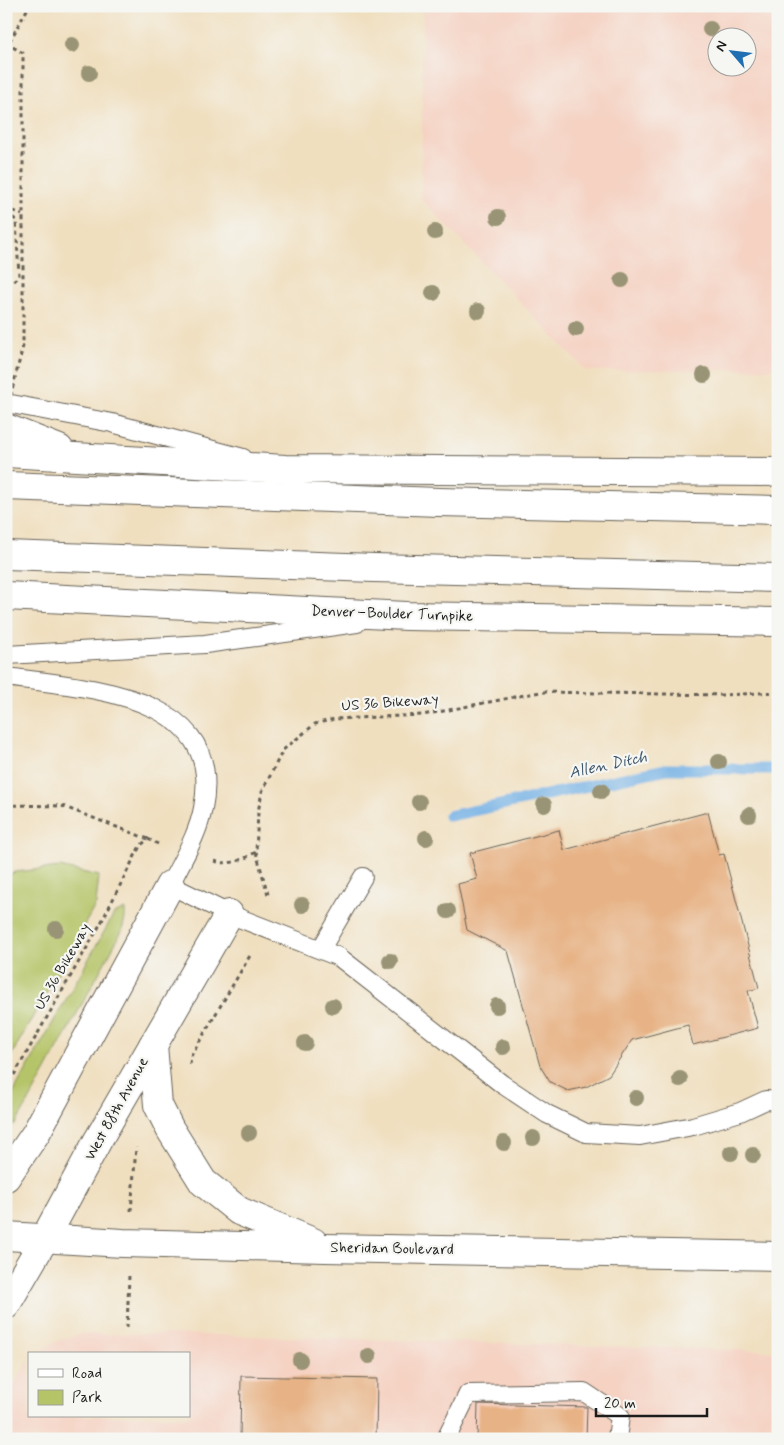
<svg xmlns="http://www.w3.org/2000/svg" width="784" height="1445" viewBox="0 0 784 1445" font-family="Mynerve,sans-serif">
<rect width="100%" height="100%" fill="#f6f6f2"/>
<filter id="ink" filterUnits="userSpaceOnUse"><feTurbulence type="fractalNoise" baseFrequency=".02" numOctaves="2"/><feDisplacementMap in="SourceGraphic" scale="10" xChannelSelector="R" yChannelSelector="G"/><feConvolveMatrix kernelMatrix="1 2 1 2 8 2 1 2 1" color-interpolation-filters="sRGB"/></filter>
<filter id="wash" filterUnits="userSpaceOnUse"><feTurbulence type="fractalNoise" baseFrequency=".0096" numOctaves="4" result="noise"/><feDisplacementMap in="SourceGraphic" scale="20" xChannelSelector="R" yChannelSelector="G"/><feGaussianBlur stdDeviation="1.12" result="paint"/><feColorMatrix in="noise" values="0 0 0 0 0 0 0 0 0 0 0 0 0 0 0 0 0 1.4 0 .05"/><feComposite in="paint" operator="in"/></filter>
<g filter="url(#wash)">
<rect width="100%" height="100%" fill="#f0dfbf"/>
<g fill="#f5d2c2" fill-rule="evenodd">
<path d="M423 6H778V369L586 371 421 199ZM716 38H746V68H716Z"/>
<polygon points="82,1334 179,1334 778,1351 778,1439 6,1439 6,1396 29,1361 29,1416 189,1416 189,1354 37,1354 54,1342"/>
</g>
<g fill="#b5c467" stroke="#687042">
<polygon points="60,867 99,876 96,904 6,1065 6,876 15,872"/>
<polygon points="125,909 125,918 122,931 28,1103 15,1125 6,1124 6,1106 114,914"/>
</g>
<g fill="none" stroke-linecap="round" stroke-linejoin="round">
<polyline stroke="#71afe4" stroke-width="11" points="449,816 666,769 778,769"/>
</g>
<g id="blocks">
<g fill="#e7b386">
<polygon points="708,812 719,855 724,854 759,988 748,991 758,1028 693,1045 688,1025 632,1040 609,1075 586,1087 568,1091 550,1082 540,1066 508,951 467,930 458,884 477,879 470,853 559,830 564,850"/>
<polygon points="241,1376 377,1379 376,1439 240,1439"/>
<polygon points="478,1404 587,1407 586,1439 477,1439"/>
</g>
</g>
</g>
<g filter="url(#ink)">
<use href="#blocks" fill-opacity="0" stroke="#666055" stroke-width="1"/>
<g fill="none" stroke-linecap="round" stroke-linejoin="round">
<defs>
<g id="service">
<polyline points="6,403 112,423 243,458"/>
<polyline points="6,655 205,644 357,623"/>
<path d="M6 677C84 688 226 692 203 808 198 835 182 860 170 885L229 914 339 957 502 1084 547 1114 586 1133 640 1136 693 1126 740 1112 766 1100 778 1101"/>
<polyline points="321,949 363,877"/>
<polyline points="446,1439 468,1394 584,1392 620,1416 617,1439"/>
</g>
<g id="minor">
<polyline points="6,1177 36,1133 170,885"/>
<polyline points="45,1238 98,1140 229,914"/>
</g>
<g id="primary">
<polyline points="153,1045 158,1105 170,1129 203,1182 239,1211 313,1242"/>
<polyline points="6,1236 123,1243 325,1248 778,1256"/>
<polyline points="6,1305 45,1238"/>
</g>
<g id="motorway">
<polyline points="6,428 59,449"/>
<polyline points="6,453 285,469 778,472"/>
<polyline points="6,486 439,502 778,510"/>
<polyline points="6,555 374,568 778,578"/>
<polyline points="6,596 407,616 778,622"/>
</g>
</defs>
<use href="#service" stroke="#666055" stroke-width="20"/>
<use href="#minor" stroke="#666055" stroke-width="30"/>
<use href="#primary" stroke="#666055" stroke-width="30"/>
<use href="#motorway" stroke="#666055" stroke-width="30"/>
<g stroke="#666055" stroke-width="3" stroke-dasharray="4 4" stroke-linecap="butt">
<polyline points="6,48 29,6"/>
<polyline points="6,207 22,215"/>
<polyline points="6,213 16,220 19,276 6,287"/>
<polyline points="6,805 62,806 148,839"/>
<polyline points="256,852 269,898"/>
<path d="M214 861C230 866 242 860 256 852L258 812 262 792 283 750 315 724 334 719 423 715 540 692 724 695 778 692"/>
<polyline points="190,1064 191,1056 251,954"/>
<polyline points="6,1089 101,923 140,846 148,839 158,844"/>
<polyline points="131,1211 136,1147"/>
<polyline points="127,1328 129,1275"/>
<polyline points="6,1380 8,1380"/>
</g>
<use href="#service" stroke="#fff" stroke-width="18"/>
<use href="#minor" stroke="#fff" stroke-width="28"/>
<use href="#primary" stroke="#fff" stroke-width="28"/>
<use href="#motorway" stroke="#fff" stroke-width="28"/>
<polyline stroke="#666055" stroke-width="3" stroke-dasharray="4 4" stroke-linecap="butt" points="6,43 23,53 23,346 6,415"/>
</g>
<g fill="#999474">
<circle cx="710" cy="29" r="8"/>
<circle cx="72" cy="45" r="8"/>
<circle cx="89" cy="73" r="8"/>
<circle cx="498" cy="217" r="8"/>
<circle cx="435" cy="232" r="8"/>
<circle cx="622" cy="280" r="8"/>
<circle cx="433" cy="293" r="8"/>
<circle cx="478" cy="311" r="8"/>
<circle cx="576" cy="329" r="8"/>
<circle cx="704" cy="375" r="8"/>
<circle cx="719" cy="762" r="8"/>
<circle cx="601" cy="791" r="8"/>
<circle cx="419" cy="802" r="8"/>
<circle cx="544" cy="805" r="8"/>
<circle cx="749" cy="815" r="8"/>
<circle cx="426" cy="838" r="8"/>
<circle cx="302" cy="905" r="8"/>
<circle cx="448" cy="911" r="8"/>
<circle cx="56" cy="929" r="8"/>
<circle cx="390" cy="961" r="8"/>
<circle cx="333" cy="1006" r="8"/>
<circle cx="497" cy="1006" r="8"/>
<circle cx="305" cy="1043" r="8"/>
<circle cx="503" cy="1047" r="8"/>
<circle cx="680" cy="1079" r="8"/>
<circle cx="636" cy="1098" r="8"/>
<circle cx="249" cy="1133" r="8"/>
<circle cx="533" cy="1138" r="8"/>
<circle cx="504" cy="1143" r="8"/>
<circle cx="731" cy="1153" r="8"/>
<circle cx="753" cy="1155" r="8"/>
<circle cx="369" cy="1356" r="8"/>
<circle cx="300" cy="1360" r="8"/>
</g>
</g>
<g text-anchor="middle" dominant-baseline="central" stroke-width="4.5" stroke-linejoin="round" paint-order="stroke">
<g font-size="15" fill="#1c1c1c" stroke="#f6f6f2">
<text transform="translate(392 614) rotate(2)">Denver–Boulder Turnpike</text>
<text transform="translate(390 703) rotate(-4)">US 36 Bikeway</text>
<text transform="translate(63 967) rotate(-60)">US 36 Bikeway</text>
<text transform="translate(117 1109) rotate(-61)">West 88th Avenue</text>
<text transform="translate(392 1249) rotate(1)">Sheridan Boulevard</text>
</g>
<g font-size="16" font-style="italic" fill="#3e576c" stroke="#f6f6f2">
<text transform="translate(608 765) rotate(-12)">Allen Ditch</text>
</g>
</g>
<rect width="784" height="1445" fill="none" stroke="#f6f6f2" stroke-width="25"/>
<rect x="28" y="1352" width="162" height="65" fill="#f6f6f2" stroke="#9f9f9c"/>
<rect x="38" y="1369" width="25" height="8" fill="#ffffff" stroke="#9f9f9c"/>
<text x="72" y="1378" font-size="15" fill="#1c1c1c">Road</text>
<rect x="38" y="1390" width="25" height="15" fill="#b5c467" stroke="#9f9f9c"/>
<text x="72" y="1402" font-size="15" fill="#1c1c1c">Park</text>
<g transform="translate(732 52) rotate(298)"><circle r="24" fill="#f6f6f2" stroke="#9f9f9c"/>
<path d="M0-4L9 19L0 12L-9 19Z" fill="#1f6fb2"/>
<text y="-8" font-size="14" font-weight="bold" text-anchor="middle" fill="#1c1c1c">N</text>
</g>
<path d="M596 1408v8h111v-8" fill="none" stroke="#1c1c1c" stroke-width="2.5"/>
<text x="604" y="1408" font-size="15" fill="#1c1c1c" stroke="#f6f6f2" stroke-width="4" paint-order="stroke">20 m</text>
</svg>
